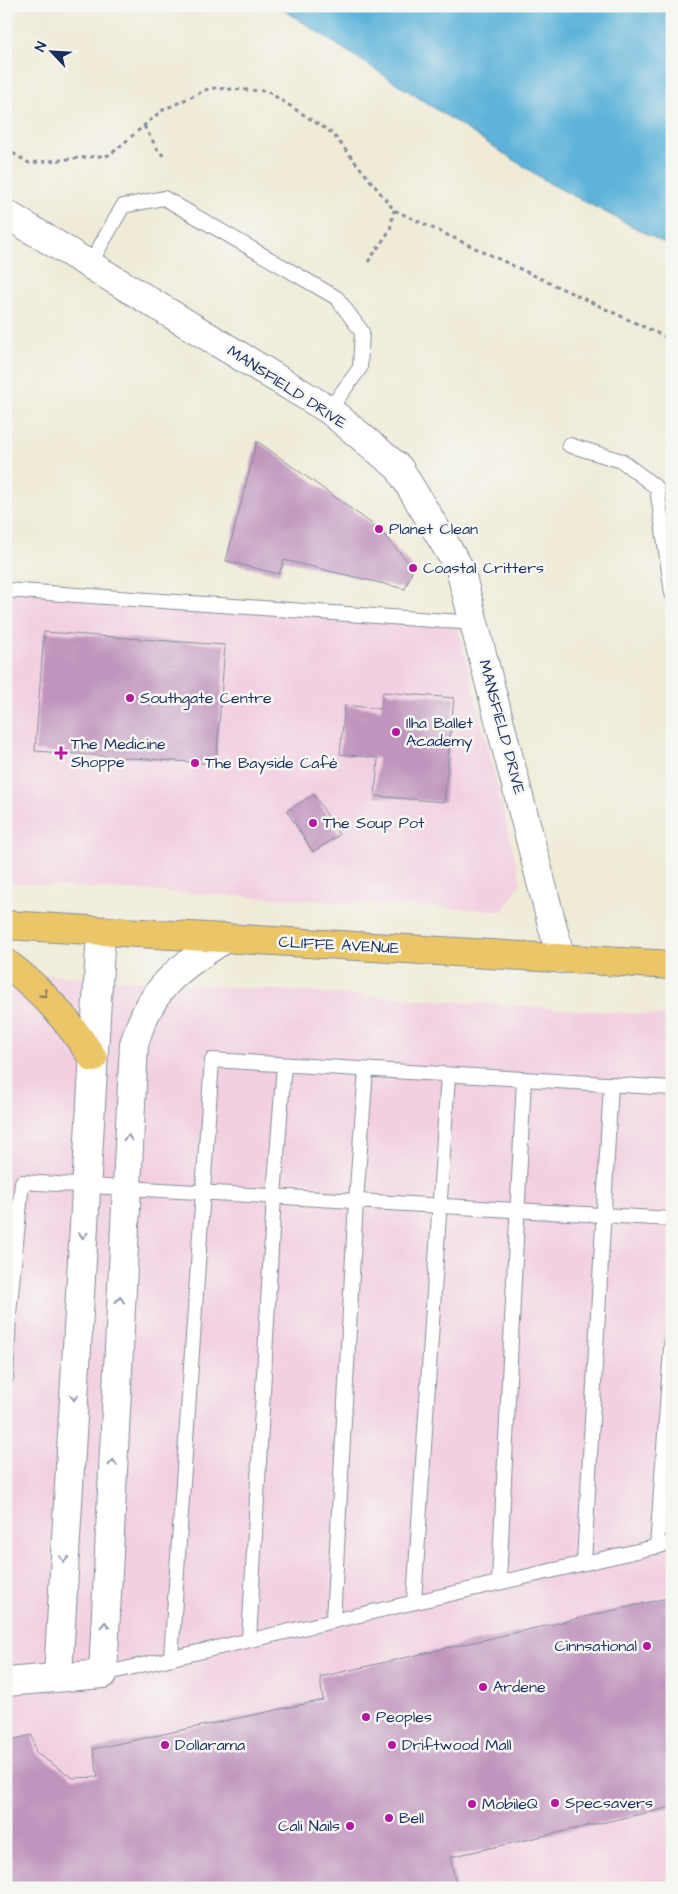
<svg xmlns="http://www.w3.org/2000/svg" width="678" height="1894" viewBox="0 0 678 1894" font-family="'Architects Daughter',sans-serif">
<rect width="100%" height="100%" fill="#f6f6f2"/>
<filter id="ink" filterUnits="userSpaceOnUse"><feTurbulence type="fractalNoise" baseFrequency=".02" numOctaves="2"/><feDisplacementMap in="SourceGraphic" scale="10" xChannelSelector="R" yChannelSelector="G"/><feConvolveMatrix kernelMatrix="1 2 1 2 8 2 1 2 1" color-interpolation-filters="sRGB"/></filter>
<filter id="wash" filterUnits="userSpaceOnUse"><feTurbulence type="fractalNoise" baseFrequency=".0096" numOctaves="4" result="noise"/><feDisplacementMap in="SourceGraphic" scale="20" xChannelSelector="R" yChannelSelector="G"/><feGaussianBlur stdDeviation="1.12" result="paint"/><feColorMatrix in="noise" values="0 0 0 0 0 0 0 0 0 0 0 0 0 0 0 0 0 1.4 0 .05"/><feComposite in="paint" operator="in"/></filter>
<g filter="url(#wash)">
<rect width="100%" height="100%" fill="#efebd7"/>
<g fill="#f2cfe1">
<polygon points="6,590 457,622 521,883 502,911 6,883"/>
<polygon points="6,972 672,1016 672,1888 6,1888"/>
</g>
<polygon fill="#5db3d9" stroke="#3c719c" points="278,6 672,6 672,247 549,183"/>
<g id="blocks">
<g fill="#c095bd">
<polygon points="257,441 379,529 413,568 405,589 284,560 279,574 226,561"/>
<polygon points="44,632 225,645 216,764 35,751"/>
<polygon points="383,692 454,698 444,802 375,796 378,758 340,754 345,705 381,709"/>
<polygon points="314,794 339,835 313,852 287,811"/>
<polygon points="672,1597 672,1807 450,1857 457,1888 6,1888 6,1741 32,1735 36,1753 73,1778 98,1777 93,1749 323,1700 320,1677"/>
</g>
</g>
</g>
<g filter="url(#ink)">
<use href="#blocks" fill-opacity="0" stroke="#858d9a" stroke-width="1"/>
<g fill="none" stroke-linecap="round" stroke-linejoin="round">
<defs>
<g id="service">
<polyline points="90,264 123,206 164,198 337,298 362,332 360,368 329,410"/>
<polyline points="569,445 622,461 657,488 672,593"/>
<polyline points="6,590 475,623"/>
<polyline points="6,1314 9,1314 22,1182 672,1219"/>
<polyline points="6,1378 9,1314"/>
<polyline points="657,1547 672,1335"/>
<polyline points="584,1562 611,1084"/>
<polyline points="499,1581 524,1079"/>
<polyline points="414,1601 448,1075"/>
<polyline points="333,1621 356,1201 366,1070"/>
<polyline points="249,1640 274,1196 284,1065"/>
<polyline points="171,1658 212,1060 672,1088"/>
<polyline points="103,1674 672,1543"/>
</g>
<g id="minor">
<polyline points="6,214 329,410 399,468 460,569 561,959"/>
<polyline points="58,1676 101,931"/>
<path d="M6 1682 103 1674 134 1044C150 987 179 968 226 938"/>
</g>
<g id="primary">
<polyline points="6,925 672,965"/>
<path d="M6 963C43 991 67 1019 93 1058"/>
</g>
</defs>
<use href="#service" stroke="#858d9a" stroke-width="16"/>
<use href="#minor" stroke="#858d9a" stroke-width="30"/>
<use href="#primary" stroke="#858d9a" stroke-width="30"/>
<g stroke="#858d9a" stroke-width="3" stroke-dasharray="4 4" stroke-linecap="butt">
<polyline points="144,126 159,152 167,158"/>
<polyline points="6,149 29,163 110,155 161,111 210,88 267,91 332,133 394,210 672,340"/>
<polyline points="368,262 390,230 394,210"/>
</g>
<use href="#service" stroke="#fff" stroke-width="14"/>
<use href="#minor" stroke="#fff" stroke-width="28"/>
<use href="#primary" stroke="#ebc669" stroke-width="28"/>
</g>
<defs><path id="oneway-chevron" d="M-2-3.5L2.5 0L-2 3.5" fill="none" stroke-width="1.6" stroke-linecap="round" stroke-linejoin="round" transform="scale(1.25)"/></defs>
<use stroke="#797363" href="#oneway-chevron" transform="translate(44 994) rotate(43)"/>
<g stroke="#8d97ae">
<use href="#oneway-chevron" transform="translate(128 1138) rotate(-87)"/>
<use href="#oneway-chevron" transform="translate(83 1235) rotate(93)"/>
<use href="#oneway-chevron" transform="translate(120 1300) rotate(-87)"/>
<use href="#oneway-chevron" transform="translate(74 1397) rotate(93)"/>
<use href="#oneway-chevron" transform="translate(113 1463) rotate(-87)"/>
<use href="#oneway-chevron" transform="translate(64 1559) rotate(93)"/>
<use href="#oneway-chevron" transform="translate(105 1625) rotate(-87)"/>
</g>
</g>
<g fill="#b5179e" stroke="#f6f6f2" stroke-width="2">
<circle cx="379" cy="529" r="5"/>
<circle cx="413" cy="568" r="5"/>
<circle cx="130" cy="698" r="5"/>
<circle cx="396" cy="732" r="5"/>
<path d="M58.5 745.5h5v5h5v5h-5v5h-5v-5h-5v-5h5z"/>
<circle cx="195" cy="763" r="5"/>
<circle cx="313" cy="823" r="5"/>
<circle cx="647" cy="1646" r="5"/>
<circle cx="483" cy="1687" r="5"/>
<circle cx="366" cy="1717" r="5"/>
<circle cx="165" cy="1745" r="5"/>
<circle cx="392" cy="1745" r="5"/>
<circle cx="555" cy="1803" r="5"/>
<circle cx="472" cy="1804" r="5"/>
<circle cx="389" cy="1818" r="5"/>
<circle cx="350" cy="1826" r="5"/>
</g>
<g text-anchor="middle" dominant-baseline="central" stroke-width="5" stroke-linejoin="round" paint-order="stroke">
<g font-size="16" fill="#1b2f5e" stroke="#f6f6f2">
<text transform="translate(287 387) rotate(33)">MANSFIELD DRIVE</text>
<text transform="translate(502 727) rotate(75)">MANSFIELD DRIVE</text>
<text transform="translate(339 945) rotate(3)">CLIFFE AVENUE</text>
</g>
<g font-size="16" fill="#1b2f5e" stroke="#f6f6f2" text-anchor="start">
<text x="389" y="529">Planet Clean</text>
<text x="423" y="568">Coastal Critters</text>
<text x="140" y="698">Southgate Centre</text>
<text x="406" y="723">Ilha Ballet<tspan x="406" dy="18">Academy</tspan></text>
<text x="71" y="744">The Medicine<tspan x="71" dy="18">Shoppe</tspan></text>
<text x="205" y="763">The Bayside Café</text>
<text x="323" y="823">The Soup Pot</text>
<text x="637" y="1646" text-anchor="end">Cinnsational</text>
<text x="493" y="1687">Ardene</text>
<text x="376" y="1717">Peoples</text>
<text x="175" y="1745">Dollarama</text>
<text x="402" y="1745">Driftwood Mall</text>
<text x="565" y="1803">Specsavers</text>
<text x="482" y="1804">MobileQ</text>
<text x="399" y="1818">Bell</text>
<text x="340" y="1826" text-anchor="end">Cali Nails</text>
</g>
</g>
<rect width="678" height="1894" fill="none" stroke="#f6f6f2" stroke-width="25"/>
<g transform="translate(52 52) rotate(295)" stroke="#f6f6f2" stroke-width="4" paint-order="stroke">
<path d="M0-4L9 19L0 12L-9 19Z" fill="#1b2f5e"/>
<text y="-8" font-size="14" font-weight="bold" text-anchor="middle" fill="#1b2f5e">N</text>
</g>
</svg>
